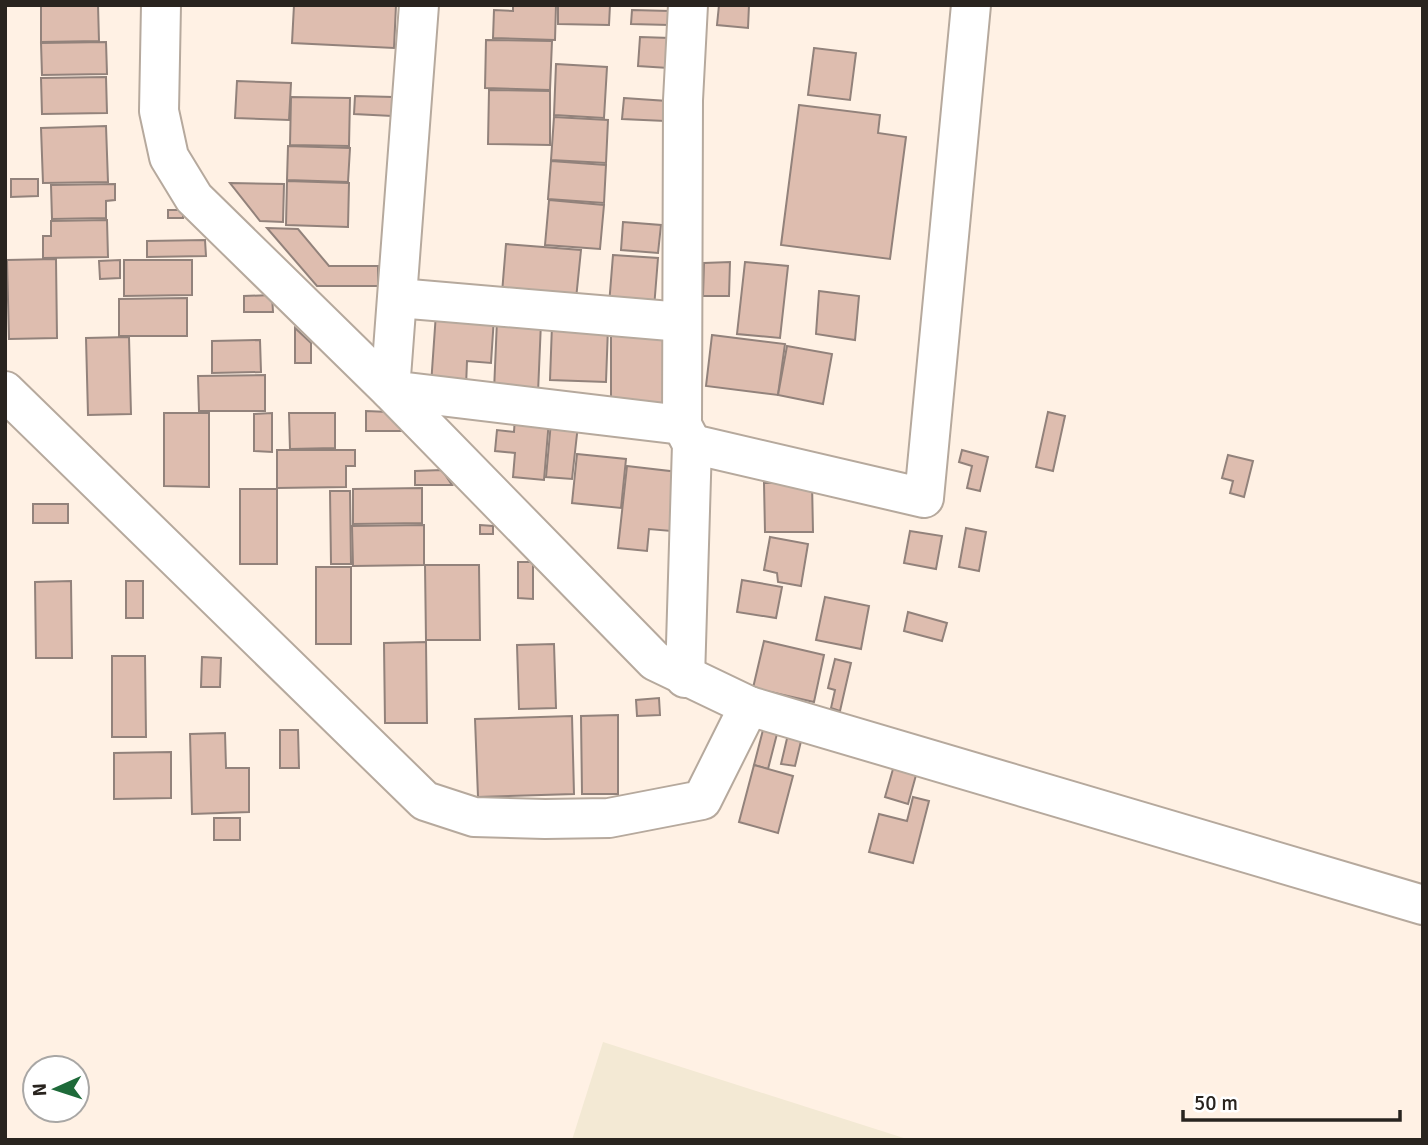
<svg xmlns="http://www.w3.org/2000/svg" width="1428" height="1145" viewBox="0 0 1428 1145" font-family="Signika,sans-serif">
<rect width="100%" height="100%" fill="#fff1e4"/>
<polygon fill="#f3e9d4" points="603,1042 910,1140 572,1140"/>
<g fill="#debdaf" stroke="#92827b" stroke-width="2">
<polygon points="41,5 98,5 99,41 41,42"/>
<polygon points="294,5 396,5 394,48 292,43"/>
<polygon points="513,5 556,5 555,40 493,38 494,10 513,11"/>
<polygon points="558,5 610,5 609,25 558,24"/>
<polygon points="719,5 749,5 748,28 717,25"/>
<polygon points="632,10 670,11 669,25 631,24"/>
<polygon points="640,37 670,38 668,68 638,66"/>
<polygon points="486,40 552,41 550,90 485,88"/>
<polygon points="106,42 107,74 42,75 41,43"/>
<polygon points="814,48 856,53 850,100 808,95"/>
<polygon points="556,64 607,67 604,118 554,115"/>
<polygon points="106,77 107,113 42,114 41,78"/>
<polygon points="237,81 291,83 289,120 235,118"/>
<polygon points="489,90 550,91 550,145 488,144"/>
<polygon points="355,96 393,97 392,116 354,114"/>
<polygon points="291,97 350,98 349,146 290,145"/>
<polygon points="624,98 667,101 665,121 622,119"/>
<polygon points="799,105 880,115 878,133 906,137 890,259 781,245"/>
<polygon points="554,117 608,120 606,163 551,160"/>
<polygon points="106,126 108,182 43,183 41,128"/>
<polygon points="288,146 350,148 348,182 287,180"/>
<polygon points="551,161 606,165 604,203 548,199"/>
<polygon points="11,179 38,179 38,196 11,197"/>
<polygon points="287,181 349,183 348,227 286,225"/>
<polygon points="230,183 284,184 283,222 260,221"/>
<polygon points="115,184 115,200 106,201 106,218 52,219 51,185"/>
<polygon points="549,200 604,205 600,249 545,245"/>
<rect x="168" y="210" width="15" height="8"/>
<polygon points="107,220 108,257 43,258 43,236 51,236 51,221"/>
<polygon points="623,222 661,225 658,253 621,250"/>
<polygon points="267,228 298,229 329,266 378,266 378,286 317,286"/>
<polygon points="205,240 206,256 147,257 147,241"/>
<polygon points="506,244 581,250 576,299 502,293"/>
<polygon points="613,255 658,258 654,308 609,305"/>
<polygon points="56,259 57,338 9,339 7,260"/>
<polygon points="120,260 120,278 100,279 99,261"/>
<polygon points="124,260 192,260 192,295 124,296"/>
<polygon points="730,262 729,296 703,296 704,263"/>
<polygon points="745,262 788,266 780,338 737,334"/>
<polygon points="819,291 859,296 855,340 816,334"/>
<polygon points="272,295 273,312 244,312 244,296"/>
<polygon points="187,298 187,336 119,336 119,299"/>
<polygon points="436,313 494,317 491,363 467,361 466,387 431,385"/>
<polygon points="497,320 541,322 538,393 494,391"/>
<polygon points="552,325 608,327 606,382 550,380"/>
<polygon points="295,328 311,343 311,363 295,363"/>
<rect x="611" y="329" width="53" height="74"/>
<polygon points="712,335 785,344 778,395 706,386"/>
<polygon points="129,337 131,414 88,415 86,338"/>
<polygon points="260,340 261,372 212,373 212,341"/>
<polygon points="787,346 832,354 823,404 778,395"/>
<polygon points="265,375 265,411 199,411 198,376"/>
<polygon points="366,411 389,412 406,431 366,431"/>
<polygon points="1048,412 1065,416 1053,471 1036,467"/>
<polygon points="164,413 209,413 209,487 164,486"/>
<polygon points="272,413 272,452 254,451 254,414"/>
<polygon points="289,413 335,413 335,448 290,449"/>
<polygon points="515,417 549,420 544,480 513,477 515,453 495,451 497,430 514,432"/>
<polygon points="551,422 578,425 572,479 546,477"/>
<polygon points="277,450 355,450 355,466 346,466 346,487 277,488"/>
<polygon points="962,450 988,457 980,491 967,488 972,466 959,462"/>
<polygon points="577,454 626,459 621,508 572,503"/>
<polygon points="1228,455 1253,461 1244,497 1230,493 1233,481 1222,478"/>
<polygon points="627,466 678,472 671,531 649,529 647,551 618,548"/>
<polygon points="442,470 452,485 415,485 415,471"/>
<polygon points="812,482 813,532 765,532 764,483"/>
<polygon points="422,488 422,523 353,524 353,489"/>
<rect x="240" y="489" width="37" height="75"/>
<polygon points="330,491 350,491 351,564 331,564"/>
<rect x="33" y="504" width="35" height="19"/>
<polygon points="424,525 424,565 353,566 352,526"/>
<polygon points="480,525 493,526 493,534 480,534"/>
<polygon points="966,528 986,532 979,571 959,567"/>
<polygon points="910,531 942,536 936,569 904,563"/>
<polygon points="770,537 808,544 801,586 778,582 777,573 764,570"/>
<polygon points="518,562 533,562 533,599 518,598"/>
<polygon points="425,565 479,565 480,640 426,640"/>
<rect x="316" y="567" width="35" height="77"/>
<polygon points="742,580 782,587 776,618 737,612"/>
<polygon points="71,581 72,658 36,658 35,582"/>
<rect x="126" y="581" width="17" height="37"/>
<polygon points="825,597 869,606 861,649 816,640"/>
<polygon points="908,612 947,623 942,641 904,631"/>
<polygon points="764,641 824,655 814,702 753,688"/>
<polygon points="426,642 427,723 385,723 384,643"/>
<polygon points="554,644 556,708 519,709 517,645"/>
<polygon points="112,656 145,656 146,737 112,737"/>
<polygon points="202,657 221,658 220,687 201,687"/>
<polygon points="835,659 851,663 840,711 831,708 835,690 828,688"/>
<polygon points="659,698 660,715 637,716 636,700"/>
<polygon points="618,715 618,794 582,794 581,716"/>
<polygon points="572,716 574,794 478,797 475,719"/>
<polygon points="764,726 778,730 768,769 754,765"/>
<polygon points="280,730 298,730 299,768 280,768"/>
<polygon points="789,730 803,733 795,766 781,764"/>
<polygon points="225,733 226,768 249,768 249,812 192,814 190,734"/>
<polygon points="171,752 171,798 114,799 114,753"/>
<polygon points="895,762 918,768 908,804 885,797"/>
<polygon points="754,765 793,776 778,833 739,822"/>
<polygon points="913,797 929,801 913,863 869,852 879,814 907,821"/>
<rect x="214" y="818" width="26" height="22"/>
</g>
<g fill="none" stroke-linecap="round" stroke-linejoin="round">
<defs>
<g id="minor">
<polyline points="419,5 390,390 682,425"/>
<polyline points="398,298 682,322"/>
<polyline points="5,391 425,801 474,817 545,819 609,818 702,800 749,706 655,661 390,390 194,198 169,157 159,111 161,5"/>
<polyline points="692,444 924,498 971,5"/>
<polyline points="685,678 692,444 682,425 683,100 688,5"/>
<polyline points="749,706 1423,905"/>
</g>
</defs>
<use href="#minor" stroke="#b6a99d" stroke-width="42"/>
<use href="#minor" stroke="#fff" stroke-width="38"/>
</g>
<rect width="1428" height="1145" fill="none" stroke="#29241f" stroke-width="14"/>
<g transform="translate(56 1089) rotate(267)"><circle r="33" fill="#ffffff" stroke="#a9a7a5" stroke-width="2"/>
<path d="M0-5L12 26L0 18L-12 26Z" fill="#1e6a39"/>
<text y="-10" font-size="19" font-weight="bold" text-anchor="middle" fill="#29241f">N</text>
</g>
<path d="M1183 1110v10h217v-10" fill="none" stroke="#29241f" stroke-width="3.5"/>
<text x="1194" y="1110" font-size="21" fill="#29241f" stroke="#ffffff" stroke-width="5" paint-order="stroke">50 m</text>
</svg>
